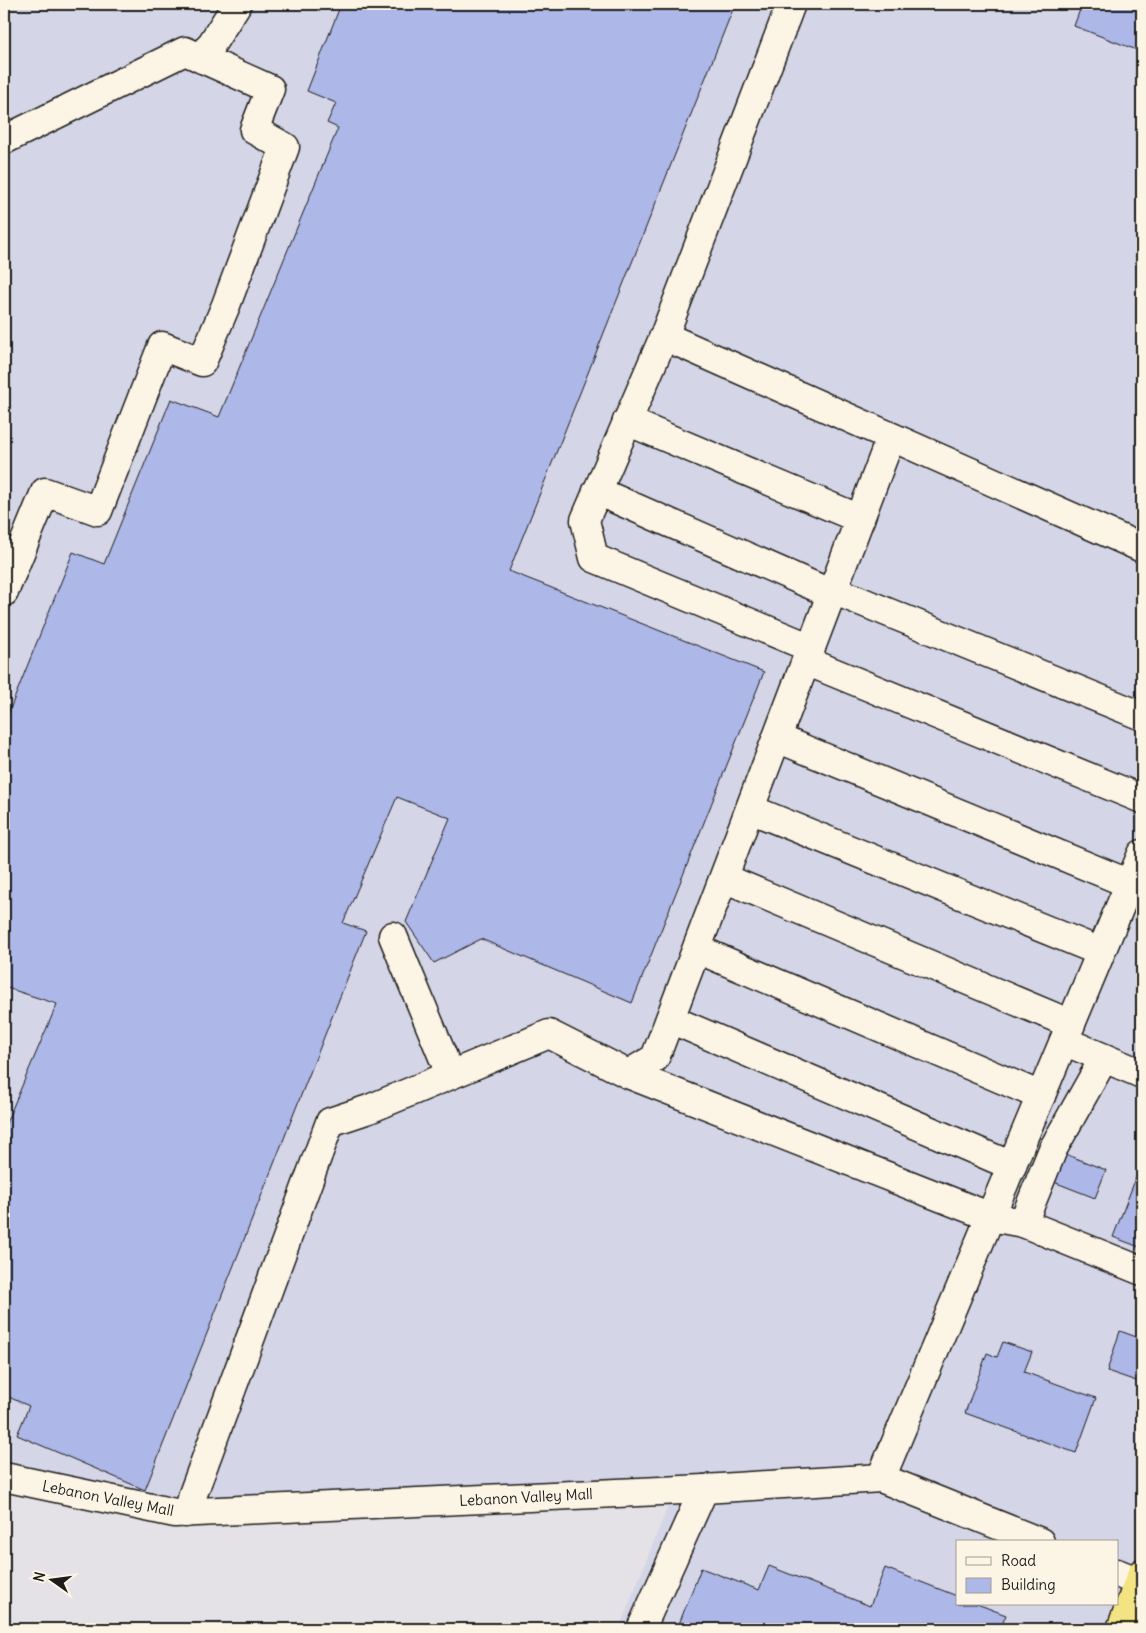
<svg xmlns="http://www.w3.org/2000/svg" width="1146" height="1633" viewBox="0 0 1146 1633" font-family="Delius,sans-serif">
<rect width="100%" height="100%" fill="#e4e2e6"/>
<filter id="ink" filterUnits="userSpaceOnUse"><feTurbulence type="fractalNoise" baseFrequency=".02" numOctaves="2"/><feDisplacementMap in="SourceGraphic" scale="10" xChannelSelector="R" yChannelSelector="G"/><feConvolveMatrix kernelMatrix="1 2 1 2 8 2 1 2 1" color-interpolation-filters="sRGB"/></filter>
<g filter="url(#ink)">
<path fill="#d4d5e7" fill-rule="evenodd" d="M4 4H1142V1629H619L670 1501 172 1528 4 1490ZM957 1542H1117V1604H957Z"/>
<g fill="#adb7e8" stroke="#1c1c1c">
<polygon points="341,4 735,4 509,571 764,672 632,1003 481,939 434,963 406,922 450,818 397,797 343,923 366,931 145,1490 17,1435 29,1406 4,1395 4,1128 57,1004 4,987 4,863 6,857 4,856 4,724 73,552 104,564 171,399 219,417 338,128 327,123 336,103 307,91"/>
<polygon points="1082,4 1142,4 1142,52 1074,26"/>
<polygon points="1065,1154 1106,1170 1095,1198 1054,1182"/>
<polygon points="1142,1162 1142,1248 1113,1237"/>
<polygon points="1120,1331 1142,1339 1142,1383 1107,1371"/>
<polygon points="1003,1342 1032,1352 1024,1372 1096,1398 1076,1453 965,1413 987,1353 997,1357"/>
<polygon points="769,1566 870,1606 885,1568 957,1596 957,1604 977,1604 1006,1615 1000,1629 677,1629 701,1568 759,1590"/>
</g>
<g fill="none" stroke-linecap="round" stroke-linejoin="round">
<defs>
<g id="minor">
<polyline points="791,4 664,336 585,520 594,558 811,648"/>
<polyline points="202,59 237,4"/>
<polyline points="4,140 185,51 270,89 254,130 285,147 226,305 202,362 162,346 98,511 45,492 4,592"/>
<polyline points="664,336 1142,548"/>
<polyline points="627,421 860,519"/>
<polyline points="597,491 832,594"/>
<polyline points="833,590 1142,716"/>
<polyline points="806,661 1142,799"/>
<polyline points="777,738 1130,884"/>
<polyline points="750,809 1101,952"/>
<polyline points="724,878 1071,1024"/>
<polyline points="393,936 450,1074"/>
<polyline points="697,949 1041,1096"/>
<polyline points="670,1019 1012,1166"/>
<polyline points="1064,1041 1142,1074"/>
<polyline points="628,1074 655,1058 891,437"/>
<polyline points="1023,1223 1053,1149 1104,1058"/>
<polyline points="4,1477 175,1513 704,1489 881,1478 1040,1542"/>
<polyline points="881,1478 1142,854"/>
<polyline points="186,1513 330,1122 369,1109 549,1034 628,1074 991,1217 1023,1223 1142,1271"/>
<polyline points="1117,1573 1139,1582"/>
<polyline points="1125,1619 1142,1625"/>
<polyline points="641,1629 704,1489"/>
</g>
<polyline id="highway" points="1121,1629 1142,1573"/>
</defs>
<use href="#minor" stroke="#1c1c1c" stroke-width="31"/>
<use href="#highway" stroke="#1c1c1c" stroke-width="31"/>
<use href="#minor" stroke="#fcf5e5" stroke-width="28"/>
<use href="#highway" stroke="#f4e382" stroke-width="28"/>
</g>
</g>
<g text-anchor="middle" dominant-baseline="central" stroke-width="4" stroke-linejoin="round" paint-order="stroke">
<g font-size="15" fill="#1c1c1c" stroke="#fcf5e5">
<text transform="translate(526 1497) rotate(-3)">Lebanon Valley Mall</text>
<text transform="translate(108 1498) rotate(11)">Lebanon Valley Mall</text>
</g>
</g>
<rect width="1146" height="1633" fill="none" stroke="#fcf5e5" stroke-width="20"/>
<rect x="10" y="10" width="1126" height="1613" fill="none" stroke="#1c1c1c" stroke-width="2" filter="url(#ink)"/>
<rect x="956" y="1540" width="162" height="65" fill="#fcf5e5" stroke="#a29e95"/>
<rect x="966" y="1557" width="25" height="8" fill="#fcf5e5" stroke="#a29e95"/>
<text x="1001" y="1566" font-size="15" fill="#1c1c1c">Road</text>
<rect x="966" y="1578" width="25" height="15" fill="#adb7e8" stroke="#a29e95"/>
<text x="1001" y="1590" font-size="15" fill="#1c1c1c">Building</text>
<g transform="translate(52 1580) rotate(284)" stroke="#fcf5e5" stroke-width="4" paint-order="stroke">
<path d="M0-4L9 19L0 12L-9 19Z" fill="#1c1c1c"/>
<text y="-8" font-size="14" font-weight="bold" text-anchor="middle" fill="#1c1c1c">N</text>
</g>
</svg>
